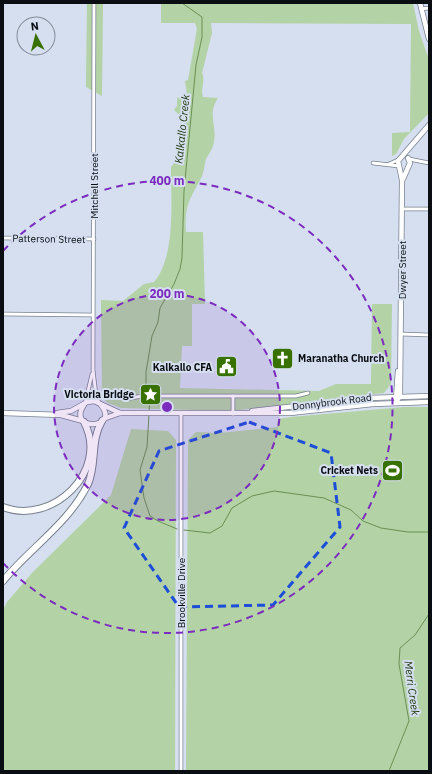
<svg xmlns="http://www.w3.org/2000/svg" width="432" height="774" viewBox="0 0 432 774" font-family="'IBM Plex Sans',sans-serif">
<rect width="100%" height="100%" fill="#d5dfef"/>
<g fill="#b3d2a5">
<polygon points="87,3 103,3 102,96 86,87"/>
<path d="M161 3H413L419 31 429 60V113L404 139 396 154 392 156V133L410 132 411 24 211 23 212 33 202 73C206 81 200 88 203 97L218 98C207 114 217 125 214 142 213 148 209 154 206 159 204 166 204 174 200 180 189 200 184 208 186 232H203L205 304H192V346H182L180 388 319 391 336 384H371L372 304H392L391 384 384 393 231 411 121 408 108 403 102 398 101 300 123 301 144 284 154 282C176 257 171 199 171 167 179 157 183 153 183 139 182 135 179 130 180 126 181 117 183 118 174 110L177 106V98L187 95 185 81 188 80 197 29 195 23H161Z"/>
<polygon points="404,407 429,407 429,771 186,771 188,440 196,432 219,433 277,427 278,419 291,417"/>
<polygon points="131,429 168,431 176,440 175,771 3,771 3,610 7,602 32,573 111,495"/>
</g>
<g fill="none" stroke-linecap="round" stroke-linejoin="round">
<g stroke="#6a9155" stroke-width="1">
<polyline points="150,394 146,385 146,372 152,336 158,322 160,308 174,284 180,269 182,258 184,191 196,65 202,37 202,17 182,3"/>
<polyline points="149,412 150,397"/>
<polyline points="149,415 147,447 140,470 144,498 150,516 158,521 177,529"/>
<polyline points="184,530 210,533 222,526 232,508 252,496 274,491 324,498 351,510 363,521 381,528 408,532 429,532"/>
<polyline points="389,771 409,721 399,664 400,648 415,635 429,614"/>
</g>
<defs>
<g id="street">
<polyline points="94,3 93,370 96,395 99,403"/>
<polyline points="421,9 429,8"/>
<polyline points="409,159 429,163"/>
<polyline points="373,163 399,166"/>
<polyline points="389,164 398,160"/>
<polyline points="402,209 429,209"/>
<polyline points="3,238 94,239"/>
<polyline points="3,314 93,315"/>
<polyline points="401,334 429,335"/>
<polyline points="126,399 142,396 296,396 308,393"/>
<polyline points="85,404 92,374"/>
<polyline points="181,414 181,771"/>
<polyline points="233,414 233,396"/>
</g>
<g id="secondary">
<polyline points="420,3 429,39"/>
<polyline points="403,179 410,163 408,158"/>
<polyline points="396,399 398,371"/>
<polyline points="396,402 400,396 402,180 398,161 429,125"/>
<path d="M84 405C66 431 121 430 101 405"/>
<polyline points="252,411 369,398 429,396"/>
<polyline points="3,413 61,415 83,421"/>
<polyline points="57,413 71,411 87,402 94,401 120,413"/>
<polyline points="103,419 120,413 290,413 373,404 429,402"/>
</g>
<g id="highway">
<path d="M3 507C52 526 110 471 84 422"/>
<path d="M3 581C30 548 69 523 88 484 97 464 90 441 102 421"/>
</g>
</defs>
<use href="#street" stroke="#78818f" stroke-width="4.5"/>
<use href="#secondary" stroke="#78818f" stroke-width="6"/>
<use href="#highway" stroke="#78818f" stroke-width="8"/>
<use href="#street" stroke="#fff" stroke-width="3"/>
<use href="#secondary" stroke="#fff" stroke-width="4.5"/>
<use href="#highway" stroke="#fff" stroke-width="6"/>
</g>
<path fill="none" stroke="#1d4ed8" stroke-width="3" stroke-dasharray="8 5" stroke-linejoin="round" d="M249 422 331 453 340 527 273 605 179 607 124 528 159 451Z"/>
<circle cx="167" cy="407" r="113" fill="#7b2cbf" fill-opacity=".12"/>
<g fill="none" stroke="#7b2cbf" stroke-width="2" stroke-dasharray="7 5">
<circle cx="167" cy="407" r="113"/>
<path d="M3 251A226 226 0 1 1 3 563"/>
</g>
<defs>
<symbol id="church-square" viewBox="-11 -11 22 22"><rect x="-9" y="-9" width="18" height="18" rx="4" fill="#377100" stroke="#d5dfef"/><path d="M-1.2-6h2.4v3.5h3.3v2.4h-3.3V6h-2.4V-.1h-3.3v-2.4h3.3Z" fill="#fff"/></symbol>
<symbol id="civic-square" viewBox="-11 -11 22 22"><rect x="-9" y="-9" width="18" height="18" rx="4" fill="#377100" stroke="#d5dfef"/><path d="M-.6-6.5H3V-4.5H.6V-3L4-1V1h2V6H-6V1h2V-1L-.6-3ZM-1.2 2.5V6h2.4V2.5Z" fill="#fff"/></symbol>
<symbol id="sight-square" viewBox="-11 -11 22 22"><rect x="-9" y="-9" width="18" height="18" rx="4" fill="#377100" stroke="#d5dfef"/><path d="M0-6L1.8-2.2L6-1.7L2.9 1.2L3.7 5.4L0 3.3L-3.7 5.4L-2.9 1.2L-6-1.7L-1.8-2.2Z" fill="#fff"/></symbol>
<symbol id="stadium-square" viewBox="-11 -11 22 22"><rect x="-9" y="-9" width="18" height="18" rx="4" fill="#377100" stroke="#d5dfef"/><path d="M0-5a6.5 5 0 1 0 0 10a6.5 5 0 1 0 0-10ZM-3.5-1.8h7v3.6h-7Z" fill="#fff"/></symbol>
</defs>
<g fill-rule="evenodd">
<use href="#church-square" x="270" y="346" width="25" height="25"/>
<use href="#civic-square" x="214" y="354" width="25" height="25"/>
<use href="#sight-square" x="138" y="382" width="25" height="25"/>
<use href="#stadium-square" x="380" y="458" width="25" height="25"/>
</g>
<g text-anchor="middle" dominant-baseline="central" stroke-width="4" stroke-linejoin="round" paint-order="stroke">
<g font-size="10" fill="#0a0e13" stroke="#d5dfef">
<text transform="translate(94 186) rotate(-90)">Mitchell Street</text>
<text transform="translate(49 239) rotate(1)">Patterson Street</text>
<text transform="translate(402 270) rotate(-90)">Dwyer Street</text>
<text transform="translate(332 402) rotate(-7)">Donnybrook Road</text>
<text transform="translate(181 593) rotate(-90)">Brookville Drive</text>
</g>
<g font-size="10" font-weight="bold" fill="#0a0e13" stroke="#d5dfef" text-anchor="end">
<text x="298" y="358" text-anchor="start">Maranatha Church</text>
<text x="212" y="367">Kalkallo CFA</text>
<text x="134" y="394">Victoria Bridge</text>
<text x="378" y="470">Cricket Nets</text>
</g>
<g font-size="11" font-style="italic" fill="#183206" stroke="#d5dfef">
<text transform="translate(182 129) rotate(-84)">Kalkallo Creek</text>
<text transform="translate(412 688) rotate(82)">Merri Creek</text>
</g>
</g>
<circle cx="167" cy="407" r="6" fill="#7b2cbf" stroke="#d5dfef" stroke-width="2"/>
<g font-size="12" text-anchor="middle" font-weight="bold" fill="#7b2cbf" stroke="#d5dfef" stroke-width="4" stroke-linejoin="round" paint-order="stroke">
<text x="167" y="185">400 m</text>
<text x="167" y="298">200 m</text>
</g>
<rect width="432" height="774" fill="none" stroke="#0a0e13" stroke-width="8"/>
<g transform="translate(36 36) rotate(353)"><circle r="19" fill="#d5dfef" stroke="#848b97"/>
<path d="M0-3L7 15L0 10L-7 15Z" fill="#377100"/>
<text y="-6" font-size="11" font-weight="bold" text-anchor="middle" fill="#0a0e13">N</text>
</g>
</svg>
